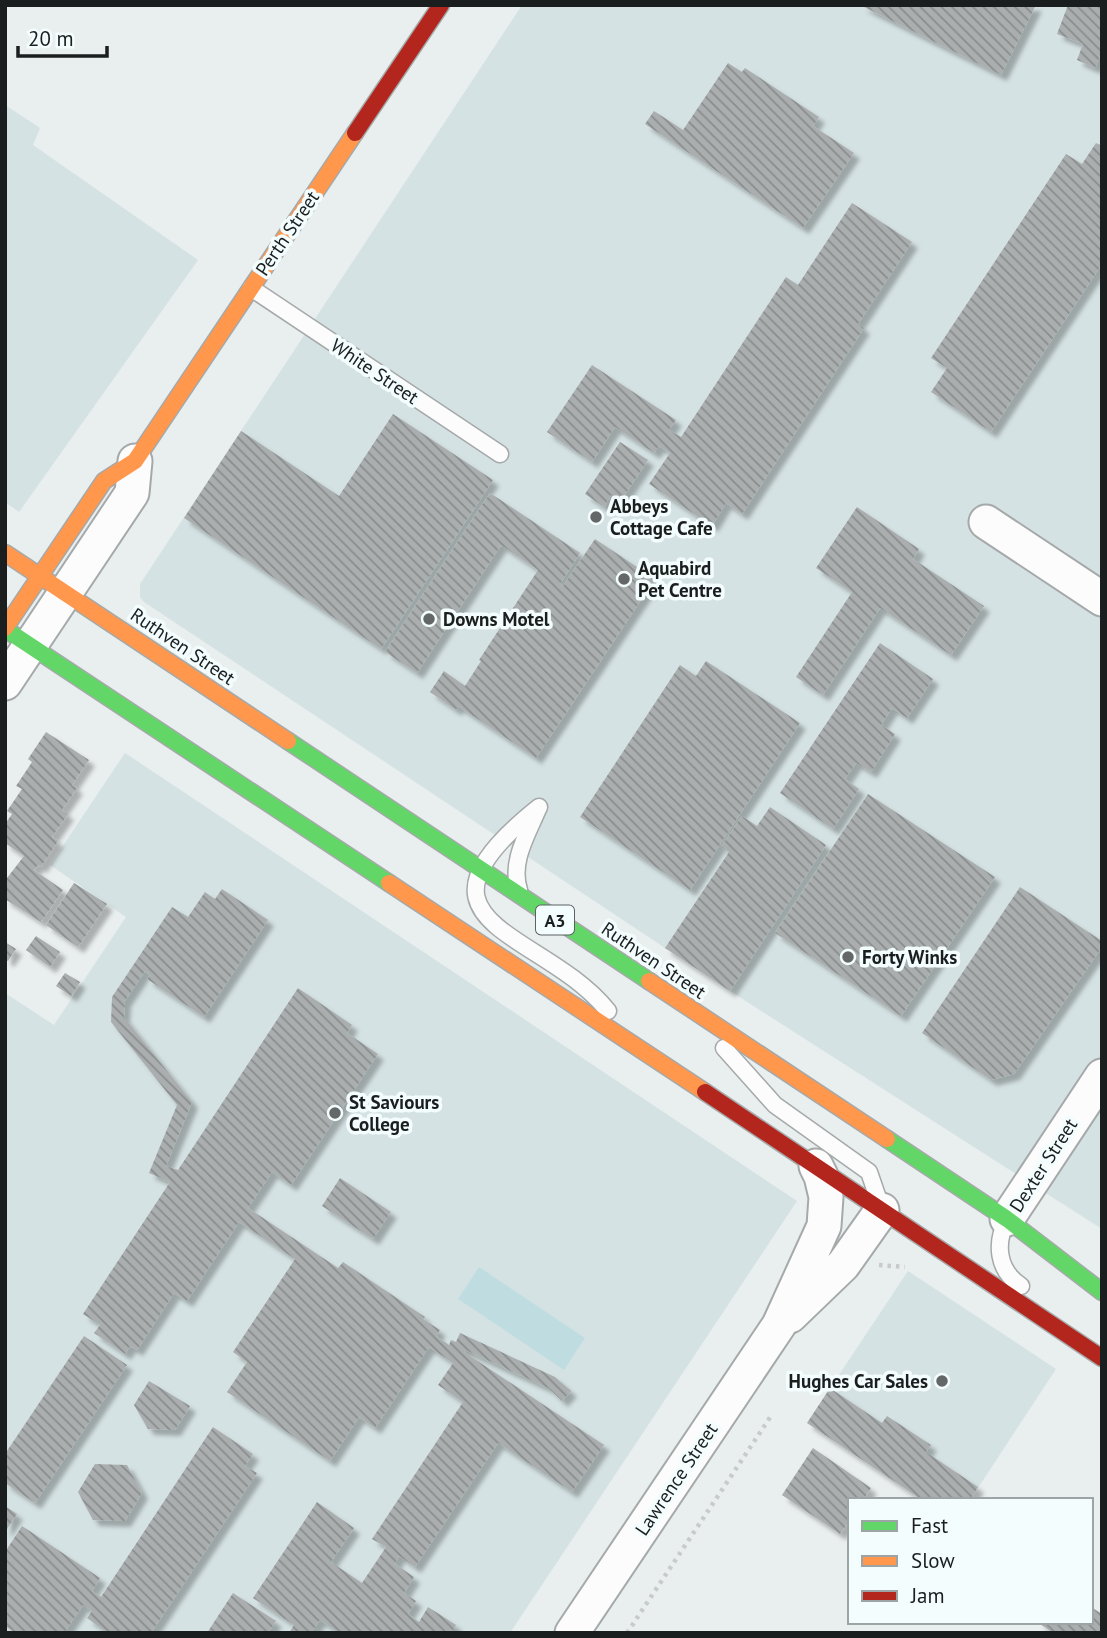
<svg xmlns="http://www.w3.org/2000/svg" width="1107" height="1638" viewBox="0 0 1107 1638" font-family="'PT Sans',sans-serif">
<defs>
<pattern id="building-back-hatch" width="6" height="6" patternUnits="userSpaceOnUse" patternTransform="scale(1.75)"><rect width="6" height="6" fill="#abaeae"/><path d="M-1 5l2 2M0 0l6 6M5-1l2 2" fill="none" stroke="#8a8d8d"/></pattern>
<filter id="shadow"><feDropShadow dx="6" dy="6" stdDeviation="2" flood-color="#0004"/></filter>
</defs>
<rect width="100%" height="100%" fill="#e9eeee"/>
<g fill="#d5e2e3">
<polygon points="522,5 1102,5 1102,1229 730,991 144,602 140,597 140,584"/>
<polygon points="5,105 40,128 33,145 198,260 19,512 5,502"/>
<polygon points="125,753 797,1201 510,1633 5,1633 5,993 54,1025 126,917 50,865"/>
<polygon points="908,1271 1056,1369 970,1500 807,1423"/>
</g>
<polygon fill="#bfdde0" points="479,1267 585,1338 564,1370 458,1299"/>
<g fill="url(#building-back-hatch)" filter="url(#shadow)">
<polygon points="860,5 1036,5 1001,75"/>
<polygon points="1068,5 1102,5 1102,51 1095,68 1077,60 1083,44 1057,34"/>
<polygon points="728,63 742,72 745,68 819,117 813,126 854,153 803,228 645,124 654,111 683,130"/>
<polygon points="1096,143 1102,146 1102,264 991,432 931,392 947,368 931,358 1066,154 1082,164"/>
<polygon points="852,203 912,242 858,324 864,328 742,514 726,503 712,526 649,484 670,453 659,446 654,453 615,427 592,462 547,432 592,365 676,420 669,430 681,437 786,277 798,285"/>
<polygon points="393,414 493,480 381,649 184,518 241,431 339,496"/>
<polygon points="620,442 648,460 620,502 611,495 604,507 585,494"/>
<polygon points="490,493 580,553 560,584 563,586 595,539 655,579 536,758 458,706 456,710 430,692 444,671 465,686 481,661 479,660 538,570 501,545 417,673 385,652"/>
<polygon points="857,507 919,549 913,559 984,606 951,655 880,608 823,695 796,677 852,592 816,568"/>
<polygon points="880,643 933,679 907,718 892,708 881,725 895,734 871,772 856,763 845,779 859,789 833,829 780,793"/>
<polygon points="706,661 800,723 690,890 580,817 680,665 696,676"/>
<polygon points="46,732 89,760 72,785 77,788 62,810 68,814 52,837 58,841 41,867 38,865 34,870 63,890 41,922 5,899 5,876 7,878 24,856 5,843 5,824 12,814 7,811 22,789 16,786 32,762 28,759"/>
<polygon points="868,794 995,877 901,1016 775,933"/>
<polygon points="770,807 826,845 730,991 665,948 729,852 721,847 742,816 757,826"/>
<polygon points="74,883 107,904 78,947 46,925"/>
<polygon points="1020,887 1102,941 1102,947 1014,1074 991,1080 922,1033"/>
<polygon points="222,889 268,920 204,1017 147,979 150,975 145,971 125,1001 124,1017 192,1102 166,1166 178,1170 298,988 352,1025 347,1033 378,1054 291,1185 272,1172 248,1208 338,1268 343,1262 425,1317 423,1319 440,1330 436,1336 449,1345 451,1340 456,1342 460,1333 555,1377 571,1391 562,1401 548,1388 465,1350 464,1352 604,1445 572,1492 498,1443 415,1567 399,1556 395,1564 414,1577 404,1593 416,1601 408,1614 419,1622 428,1607 456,1625 452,1633 339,1633 320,1620 311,1633 289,1633 294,1625 253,1598 317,1502 354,1528 331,1562 362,1583 386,1547 372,1539 463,1402 438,1385 453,1363 429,1347 375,1428 359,1417 330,1461 227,1392 247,1362 233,1352 295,1259 239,1222 187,1301 174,1293 137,1350 130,1346 125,1354 94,1333 100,1325 83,1314 170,1182 149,1173 177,1105 111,1022 112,997 172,907 188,917 205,892 215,899"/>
<polygon points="36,936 60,952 50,967 26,950"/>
<polygon points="5,942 16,949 8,961 5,959"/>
<polygon points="65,973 80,982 71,996 56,986"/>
<polygon points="340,1178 391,1212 373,1239 322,1206"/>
<polygon points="84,1336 127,1365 35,1503 5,1483 5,1454"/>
<polygon points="149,1381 190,1406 175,1430 148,1429 134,1405"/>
<polygon points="830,1388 882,1423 887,1416 931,1445 926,1452 978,1487 970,1500 922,1500 807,1423"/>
<polygon points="213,1427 253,1454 245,1466 257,1473 151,1633 141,1633 136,1630 134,1633 108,1633 87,1618 92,1611 83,1605 64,1633 16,1633 5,1626 5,1552 22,1526 100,1578 92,1591 101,1597"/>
<polygon points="813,1448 871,1488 863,1500 850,1500 850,1520 840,1534 782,1495"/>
<polygon points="95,1464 127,1465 142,1493 125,1521 93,1520 78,1492"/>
<polygon points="5,1506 17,1514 5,1532"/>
<polygon points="233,1593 276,1621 268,1633 207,1633"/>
<polygon points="1091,1607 1102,1614 1102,1629 1100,1633 1053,1633 1037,1622 1091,1622"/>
</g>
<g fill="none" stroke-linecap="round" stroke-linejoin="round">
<defs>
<g id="lane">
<polyline points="251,288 500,454"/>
<path d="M539 807C390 926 542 929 608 1011"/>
<path d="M519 890C510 862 527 835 538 809"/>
<polyline points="724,1048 775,1105 869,1172 879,1201"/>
<path d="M1007 1220C995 1243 997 1270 1021 1286"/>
</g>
<g id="street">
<polyline points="986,522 1102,599"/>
<polyline points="5,683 132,493 135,461"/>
<polyline points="1007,1219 1102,1076"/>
<polyline points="790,1316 843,1265 882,1210"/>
<polyline points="572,1633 779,1325 824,1226 826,1197 821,1176 816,1166"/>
</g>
<g id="fast">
<polyline points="5,629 389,883"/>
<polyline points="288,741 649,981"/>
<polyline points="887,1139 1007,1219 1102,1292"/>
</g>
<g id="slow">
<polyline points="5,553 288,741"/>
<polyline points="5,628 104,481 135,461 355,133"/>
<polyline points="389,883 705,1092"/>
<polyline points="649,981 887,1139"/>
</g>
<g id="jam">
<polyline points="355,133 441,5"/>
<polyline points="705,1092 1102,1358"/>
</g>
</defs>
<use href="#lane" stroke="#a5a9a9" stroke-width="19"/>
<use href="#street" stroke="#a5a9a9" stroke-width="37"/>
<use href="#fast" stroke="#a5a9a9" stroke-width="19"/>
<use href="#slow" stroke="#a5a9a9" stroke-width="19"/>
<use href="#jam" stroke="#a5a9a9" stroke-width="19"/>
<g stroke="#c9cbcb" stroke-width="4.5" stroke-dasharray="3.5 5" stroke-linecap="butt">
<polyline points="879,1265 905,1267"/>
<polyline points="627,1633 771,1416"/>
</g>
<use href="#lane" stroke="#fcfcfc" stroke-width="16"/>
<use href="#street" stroke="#fcfcfc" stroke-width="33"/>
<use href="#fast" stroke="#63d668" stroke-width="16"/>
<use href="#slow" stroke="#ff974d" stroke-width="16"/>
<use href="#jam" stroke="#b3261e" stroke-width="16"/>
</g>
<g fill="#636767" stroke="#f4fdfe" stroke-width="2.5">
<circle cx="596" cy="517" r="7"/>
<circle cx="624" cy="579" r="7"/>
<circle cx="429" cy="619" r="7"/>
<circle cx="848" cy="957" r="7"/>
<circle cx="335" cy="1113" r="7"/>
<circle cx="942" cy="1381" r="7"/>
</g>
<g text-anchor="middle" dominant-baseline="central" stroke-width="7" stroke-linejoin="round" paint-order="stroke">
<rect fill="#f4fdfe" stroke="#5c6162" stroke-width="2" x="536" y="905.5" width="38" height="29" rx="5"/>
<g font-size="18" font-weight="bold" fill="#1b1e1f">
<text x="555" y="920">A3</text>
</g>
<g font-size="19" fill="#1b1e1f" stroke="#f4fdfe">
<text transform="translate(287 233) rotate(-56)">Perth Street</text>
<text transform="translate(375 371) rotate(34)">White Street</text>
<text transform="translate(183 646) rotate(34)">Ruthven Street</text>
<text transform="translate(654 960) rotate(34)">Ruthven Street</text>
<text transform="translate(1043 1165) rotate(-57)">Dexter Street</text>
<text transform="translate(676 1479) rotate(-56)">Lawrence Street</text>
</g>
<g font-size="19" font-weight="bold" fill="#1b1e1f" stroke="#f4fdfe" text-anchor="start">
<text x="610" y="506">Abbeys<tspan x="610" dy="22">Cottage Cafe</tspan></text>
<text x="638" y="568">Aquabird<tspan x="638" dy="22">Pet Centre</tspan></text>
<text x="443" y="619">Downs Motel</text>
<text x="862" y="957">Forty Winks</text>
<text x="349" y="1102">St Saviours<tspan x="349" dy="22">College</tspan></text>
<text x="928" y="1381" text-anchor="end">Hughes Car Sales</text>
</g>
</g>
<rect width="1107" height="1638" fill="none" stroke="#1b1e1f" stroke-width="14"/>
<rect x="848" y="1498" width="245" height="126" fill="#f4fdfe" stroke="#9da4a5" stroke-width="2"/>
<rect x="862" y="1521" width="35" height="10" fill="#63d668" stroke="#9da4a5" stroke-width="2"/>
<text x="911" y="1533" font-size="21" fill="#1b1e1f">Fast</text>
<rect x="862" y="1556" width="35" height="10" fill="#ff974d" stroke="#9da4a5" stroke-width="2"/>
<text x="911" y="1568" font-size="21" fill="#1b1e1f">Slow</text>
<rect x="862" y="1591" width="35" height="10" fill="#b3261e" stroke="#9da4a5" stroke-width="2"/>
<text x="911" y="1603" font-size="21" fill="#1b1e1f">Jam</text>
<path d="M18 46v10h89v-10" fill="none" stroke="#1b1e1f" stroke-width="3.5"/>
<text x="28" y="46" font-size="21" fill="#1b1e1f" stroke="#f4fdfe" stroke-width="5" paint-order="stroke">20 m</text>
</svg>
